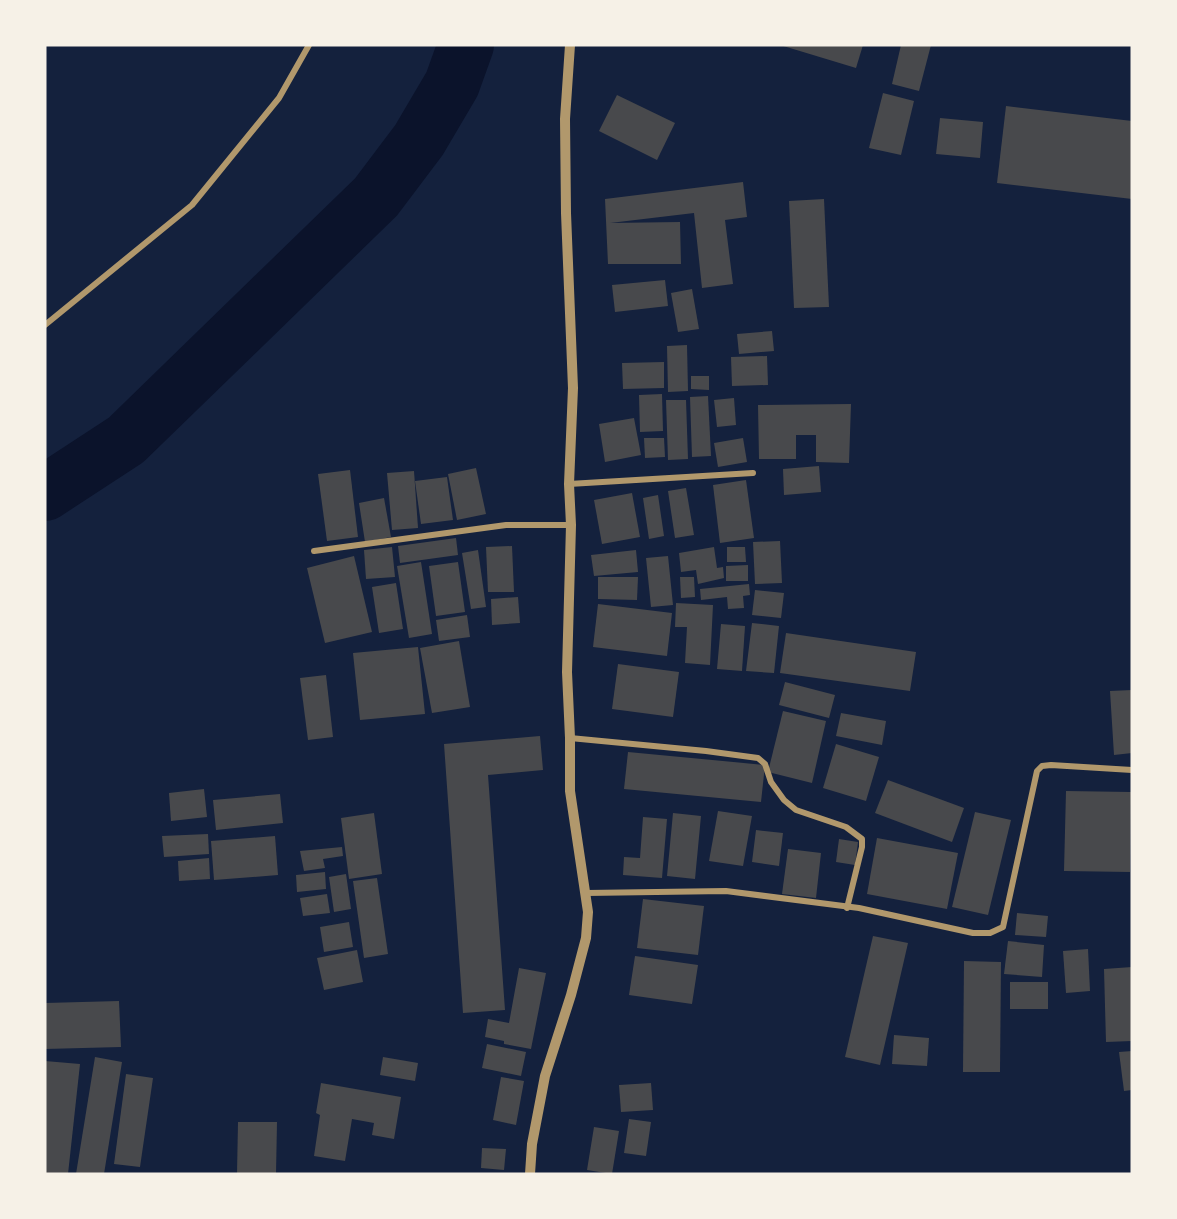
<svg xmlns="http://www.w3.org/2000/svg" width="1177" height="1219" viewBox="0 0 1177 1219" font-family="Cabin,sans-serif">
<rect width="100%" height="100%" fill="#14213d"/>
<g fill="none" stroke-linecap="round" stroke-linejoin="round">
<polyline stroke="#0b132b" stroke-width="56" points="45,493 126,440 376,197 419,140 452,84 466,45"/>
</g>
<g fill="#48494c">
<polygon points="780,45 863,45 856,68"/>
<polygon points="901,45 931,45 919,91 892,84"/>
<polygon points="883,93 914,101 901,155 869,148"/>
<polygon points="617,95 675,123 657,160 599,131"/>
<polygon points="1006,106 1132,121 1132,199 997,183"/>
<polygon points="940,118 983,122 980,158 936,154"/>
<polygon points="743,182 747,217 725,220 733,284 702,288 694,213 610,223 680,222 681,264 608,264 605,199"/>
<polygon points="824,199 829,307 794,308 789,201"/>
<polygon points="665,280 668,306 615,312 612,285"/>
<polygon points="692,289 699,329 678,332 671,293"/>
<polygon points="772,331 774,351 739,354 737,334"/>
<polygon points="687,345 688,391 668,392 667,346"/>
<polygon points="767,356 768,385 732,386 731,357"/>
<polygon points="664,362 664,388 623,389 622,363"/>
<polygon points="691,376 709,376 709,390 691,389"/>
<polygon points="662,394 663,431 640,432 639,395"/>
<polygon points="708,396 711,456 692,457 690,397"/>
<polygon points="734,398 736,425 717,427 714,400"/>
<polygon points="666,400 686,400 688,459 668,460"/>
<polygon points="851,404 849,463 816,462 816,435 796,435 796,459 759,459 758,405"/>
<polygon points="634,418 641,455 605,462 599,424"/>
<polygon points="644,438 664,438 665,457 645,458"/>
<polygon points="743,438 747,462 718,467 714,443"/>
<polygon points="819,466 821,492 784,495 783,469"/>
<polygon points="476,468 486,514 457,520 448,474"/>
<polygon points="350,470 358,537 327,541 318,474"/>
<polygon points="414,471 418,528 392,530 387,473"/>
<polygon points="447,477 453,520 421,524 415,481"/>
<polygon points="746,480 754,538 720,543 713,485"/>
<polygon points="686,488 694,535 675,538 668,491"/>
<polygon points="632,493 640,537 602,544 594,500"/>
<polygon points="658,495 664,536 649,539 643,498"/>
<polygon points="384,498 391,537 365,542 359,503"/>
<polygon points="456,538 458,555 400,563 398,546"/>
<polygon points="780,541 782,583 755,584 753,542"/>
<polygon points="512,546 514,592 488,592 486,547"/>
<polygon points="392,547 395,577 366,579 364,550"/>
<polygon points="714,547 717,568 723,567 724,578 698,584 696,570 681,572 679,553"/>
<polygon points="727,547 745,547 746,562 727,562"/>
<polygon points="478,550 486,607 471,609 462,553"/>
<polygon points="636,550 638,572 594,576 591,555"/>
<polygon points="354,556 372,632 325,643 307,568"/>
<polygon points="668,556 673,605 651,607 646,558"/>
<polygon points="421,562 432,634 409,638 397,566"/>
<polygon points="458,562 465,612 436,616 429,566"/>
<polygon points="748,565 748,581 726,581 726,566"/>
<polygon points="598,577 638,577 637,600 598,599"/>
<polygon points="680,577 694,577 695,597 681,598"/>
<polygon points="396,583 403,629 379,633 372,587"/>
<polygon points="749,584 750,595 743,596 744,608 728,609 727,597 701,600 700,589"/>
<polygon points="755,590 784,593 781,618 752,615"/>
<polygon points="518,597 520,623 492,625 491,599"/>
<polygon points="676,603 713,605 710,665 685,663 687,627 675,627"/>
<polygon points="598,604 672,613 667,656 593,647"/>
<polygon points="467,615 470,637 439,641 436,620"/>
<polygon points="752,623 779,626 774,673 746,671"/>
<polygon points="721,624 745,626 742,671 717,669"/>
<polygon points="786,633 916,652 910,691 780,673"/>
<polygon points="459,641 470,707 432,713 420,648"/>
<polygon points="418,647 425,714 360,720 353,653"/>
<polygon points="618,664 679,672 673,717 612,709"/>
<polygon points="326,675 333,737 308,740 300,678"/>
<polygon points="785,682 835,695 829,718 779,705"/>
<polygon points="1132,690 1132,753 1114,755 1110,691"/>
<polygon points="783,711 826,721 812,783 768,772"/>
<polygon points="841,713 886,721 882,745 836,736"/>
<polygon points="540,736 543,770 488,775 505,1010 463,1013 444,744"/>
<polygon points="836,744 879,757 866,801 823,788"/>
<polygon points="628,752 765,765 761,802 624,789"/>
<polygon points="888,780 964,808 952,842 875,813"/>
<polygon points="204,789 207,817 171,821 169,793"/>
<polygon points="1066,791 1131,792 1130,872 1064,871"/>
<polygon points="280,794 283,823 216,830 213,800"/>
<polygon points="718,811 752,816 743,866 709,861"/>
<polygon points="975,812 1011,820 988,915 952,907"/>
<polygon points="374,813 382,874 349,879 341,818"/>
<polygon points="673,813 701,816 695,879 667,876"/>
<polygon points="643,817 667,819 662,878 623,875 624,857 640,858"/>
<polygon points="756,830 783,833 779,866 752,862"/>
<polygon points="208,834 209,854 164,857 162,836"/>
<polygon points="275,836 278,875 214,880 211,841"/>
<polygon points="877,838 958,853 947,909 867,894"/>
<polygon points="839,839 858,842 855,865 836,862"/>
<polygon points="342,847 343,856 323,859 325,868 304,871 300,851"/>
<polygon points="788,849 821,853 816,898 782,894"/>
<polygon points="209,858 210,879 179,881 178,861"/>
<polygon points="325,872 326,889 297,892 296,875"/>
<polygon points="346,874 351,909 334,912 329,877"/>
<polygon points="377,878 388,954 364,958 353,881"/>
<polygon points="327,894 330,913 303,916 300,898"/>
<polygon points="643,899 704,906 698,955 637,948"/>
<polygon points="1017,913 1048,916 1046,937 1015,935"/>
<polygon points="349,922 353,947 324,952 320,927"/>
<polygon points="873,936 908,943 880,1065 845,1057"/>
<polygon points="1008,941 1044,945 1042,977 1004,974"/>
<polygon points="1088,949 1090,991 1066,993 1063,951"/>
<polygon points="357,950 363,982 324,990 317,958"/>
<polygon points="635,956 698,965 692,1004 629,995"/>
<polygon points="964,961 1001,962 1000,1072 963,1072"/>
<polygon points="1132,967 1132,1041 1106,1042 1104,969"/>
<polygon points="519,968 546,973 531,1049 504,1044 504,1041 485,1037 488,1019 509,1023"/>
<rect x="1010" y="982" width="38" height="27"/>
<polygon points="119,1001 121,1047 45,1049 45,1003"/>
<polygon points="894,1035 929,1038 927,1066 892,1064"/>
<polygon points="487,1044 526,1052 521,1076 482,1068"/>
<polygon points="1132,1051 1132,1090 1124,1091 1119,1052"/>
<polygon points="95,1057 122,1062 104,1174 76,1174"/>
<polygon points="383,1057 418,1063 415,1081 380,1075"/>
<polygon points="45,1061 80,1064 68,1174 45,1174"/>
<polygon points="126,1074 153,1078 140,1167 114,1164"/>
<polygon points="501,1077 524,1081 516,1125 493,1120"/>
<polygon points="321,1083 401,1097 394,1139 372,1135 374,1123 352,1119 345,1161 314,1156 320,1115 316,1113"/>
<polygon points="651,1083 653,1110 621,1112 619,1085"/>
<polygon points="629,1119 651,1122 646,1156 624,1153"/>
<polygon points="238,1122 277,1122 276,1174 237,1174"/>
<polygon points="594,1127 619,1131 612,1174 587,1170"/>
<polygon points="482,1148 506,1149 504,1170 481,1168"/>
</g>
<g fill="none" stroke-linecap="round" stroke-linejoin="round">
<g stroke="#b1986c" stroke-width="6">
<polyline points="45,325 192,205 279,98 309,45"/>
<polyline points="569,484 753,473"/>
<polyline points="314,551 506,525 571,525"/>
<polyline points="570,738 706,751 758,758 765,764 771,782 784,800 796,810 846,827 862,839 862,847 847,908"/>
<polyline points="586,893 726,891 859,908 973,933 990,933 1003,927 1037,771 1042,766 1051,765 1132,770"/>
</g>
<polyline stroke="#b1986c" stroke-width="10" points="530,1174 532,1144 545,1076 571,995 586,938 588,912 570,791 570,738 567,672 571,525 569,484 573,388 566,213 565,119 570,45"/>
</g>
<rect width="1177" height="1219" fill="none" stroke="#f6f1e7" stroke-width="93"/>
</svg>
